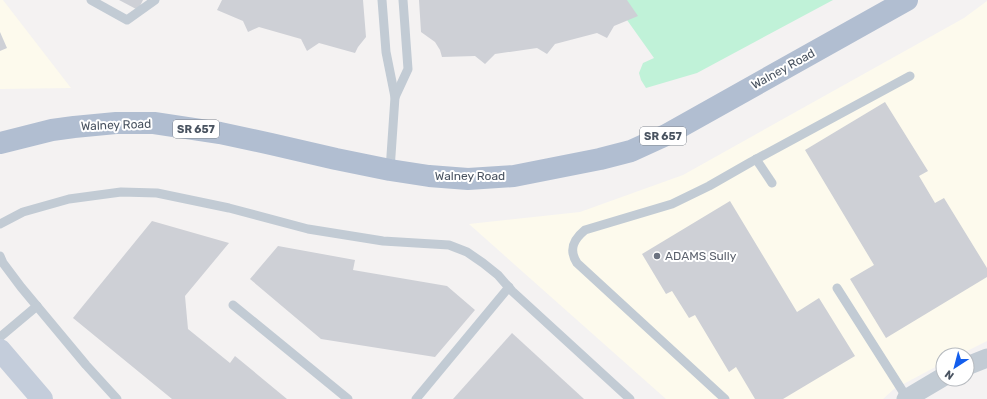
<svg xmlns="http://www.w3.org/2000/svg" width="987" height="399" viewBox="0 0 987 399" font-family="Rubik,sans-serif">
<rect width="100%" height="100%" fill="#f4f2f2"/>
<g fill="#fdfaed">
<polygon points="0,0 3,0 71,88 0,89"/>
<polygon points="987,1 987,341 959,355 943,355 943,363 894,389 883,399 666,399 469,224 580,212 683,175 964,18"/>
</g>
<polygon fill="#c0f2d8" points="627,0 833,0 697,73 646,88 641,80 639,73 643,63 654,58 627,20"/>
<g fill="#ced0d6">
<polygon points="119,0 143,0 138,10"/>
<polygon points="222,0 363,0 366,37 358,47 355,53 319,43 307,51 301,39 259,27 248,32 243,21 217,10"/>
<polygon points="419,0 627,0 638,16 614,26 607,38 597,33 555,44 547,54 537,48 495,54 485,64 475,56 442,57 440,50 435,42 421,32"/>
<polygon points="0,32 7,48 0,51"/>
<polygon points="885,102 928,171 919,176 935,203 944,198 987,268 987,277 886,338 850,279 874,265 805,150"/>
<polygon points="730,201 797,312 819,298 855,356 783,399 755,399 736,367 729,372 695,315 689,318 672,291 666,294 642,254"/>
<polygon points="152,221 229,243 185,296 188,329 230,363 235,356 287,399 172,399 73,318"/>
<polygon points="278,246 355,260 353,270 447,286 475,310 435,357 321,339 250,279"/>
<polygon points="512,333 584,399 453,399"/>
</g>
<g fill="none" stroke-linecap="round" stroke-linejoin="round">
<g stroke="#c2cbd4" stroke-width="9">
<polyline points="91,0 127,20 155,0"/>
<polyline points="382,0 386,52 395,97 390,170"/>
<polyline points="395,97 408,69 403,0"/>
<polyline points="756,159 772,183"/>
<polyline points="0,224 23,212 69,199 121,192 157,193 229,208 308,229 383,241 449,245 467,252 483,263 498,275 512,291 630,399"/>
<polyline points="0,256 3,263 21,287 86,365 117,399"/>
<polyline points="837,288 907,398"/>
<polyline points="233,305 348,399"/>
<polyline points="0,337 37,306"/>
<polyline points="416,399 509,287"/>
<path d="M725 399 577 263C568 249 574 239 585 230L672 204 709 186 751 162 910 76"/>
</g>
<g stroke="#c2cbd4" stroke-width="19">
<polyline points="967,366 987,358"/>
<polyline points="906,399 943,377"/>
</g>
<polyline stroke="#c4cddb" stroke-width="22" points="0,350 42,399"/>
<polyline stroke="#b1bed1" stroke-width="22" points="0,143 52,130 74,127 116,123 154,123 220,133 271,144 336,159 390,170 429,176 468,179 514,176 600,159 631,151 666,135 907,0"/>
</g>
<circle fill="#6b7280" stroke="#fff" stroke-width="1.5" cx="657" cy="256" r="4"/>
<g text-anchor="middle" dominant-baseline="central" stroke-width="4" stroke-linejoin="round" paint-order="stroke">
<g fill="#fff" stroke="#808790" stroke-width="1">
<rect x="173" y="120" width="46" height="18" rx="3"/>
<rect x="640" y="127" width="46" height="18" rx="3"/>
</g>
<g font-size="11" font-weight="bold" fill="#495360">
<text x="196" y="129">SR 657</text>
<text x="663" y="136">SR 657</text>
</g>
<g font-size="12" fill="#495360" stroke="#fff">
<text transform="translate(783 69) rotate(-29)">Walney Road</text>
<text transform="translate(116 125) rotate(-2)">Walney Road</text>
<text x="470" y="176">Walney Road</text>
</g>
<g font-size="12" fill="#5b616d" stroke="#fff" text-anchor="start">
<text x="665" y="256">ADAMS Sully</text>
</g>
</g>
<g transform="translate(955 367) rotate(216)"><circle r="19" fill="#ffffff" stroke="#b6babf"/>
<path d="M0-3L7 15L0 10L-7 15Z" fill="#135eed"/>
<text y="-6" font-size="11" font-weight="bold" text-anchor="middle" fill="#495360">N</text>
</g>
</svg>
